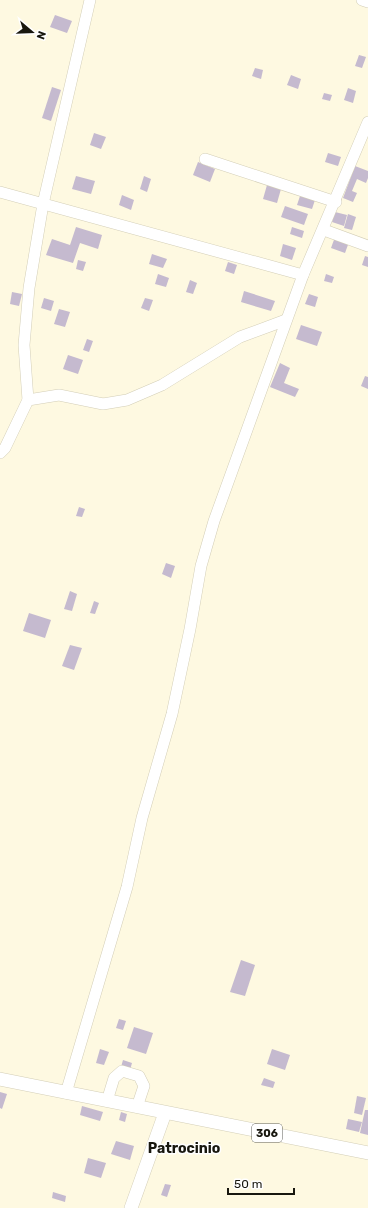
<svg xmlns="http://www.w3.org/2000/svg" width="368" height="1208" viewBox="0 0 368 1208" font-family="Rubik,sans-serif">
<rect width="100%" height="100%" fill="#fef9e1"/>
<g fill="#c5bacf">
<polygon points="55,15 72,21 67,33 50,27"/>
<polygon points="359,55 366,57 362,68 355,66"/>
<polygon points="255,68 263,70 261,79 252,76"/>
<polygon points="291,75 301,79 298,89 287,85"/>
<polygon points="52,87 61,90 51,121 42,118"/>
<polygon points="348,88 356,91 353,103 344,100"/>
<polygon points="324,93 332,95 330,101 322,99"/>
<polygon points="94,133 106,137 101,149 90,145"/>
<polygon points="328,153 341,157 338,166 325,162"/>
<polygon points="198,162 215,169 210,182 193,175"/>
<polygon points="355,166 368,171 368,178 366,183 357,179 352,191 357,193 353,202 343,198"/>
<polygon points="76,176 95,181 91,194 72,189"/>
<polygon points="144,176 151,179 147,192 140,189"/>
<polygon points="267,185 281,189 277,203 263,199"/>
<polygon points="122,195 134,200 131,210 119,205"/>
<polygon points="300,196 315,200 312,209 297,205"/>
<polygon points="285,206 308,214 304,225 281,217"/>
<polygon points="335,212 347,215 344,226 332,222"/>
<polygon points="348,214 356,217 352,230 344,228"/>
<polygon points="76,227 102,235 98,249 80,243 73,263 46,255 52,239 70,245"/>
<polygon points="292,227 304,231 302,238 290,234"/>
<polygon points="335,237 349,242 345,253 331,248"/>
<polygon points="283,244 296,248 292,260 280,256"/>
<polygon points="152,254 167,259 163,268 149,264"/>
<polygon points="365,256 368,257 368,267 362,265"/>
<polygon points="78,260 86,262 83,271 76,269"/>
<polygon points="228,262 237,265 234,274 225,271"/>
<polygon points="158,274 169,278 166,287 155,284"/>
<polygon points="326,274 334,277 332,283 324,281"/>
<polygon points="190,280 197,283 193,294 186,292"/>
<polygon points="244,291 275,301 271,311 241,302"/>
<polygon points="12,292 22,294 19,306 10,304"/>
<polygon points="309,294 318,297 315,307 305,304"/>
<polygon points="44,298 54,301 51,311 41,308"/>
<polygon points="145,298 153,300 149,311 141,308"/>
<polygon points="59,309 70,312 65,327 54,324"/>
<polygon points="301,325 322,332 317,346 296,339"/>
<polygon points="87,339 93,341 89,352 83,350"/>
<polygon points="68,355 83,360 78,374 63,369"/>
<polygon points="280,363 290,368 284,383 299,389 295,397 270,387"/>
<polygon points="365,376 368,377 368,389 361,386"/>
<polygon points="79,507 85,509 82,517 76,516"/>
<polygon points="166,563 175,566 171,578 162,574"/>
<polygon points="70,591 77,594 72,611 64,609"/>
<polygon points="94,601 99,603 95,614 90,613"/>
<polygon points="29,613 51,620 45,638 23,631"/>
<polygon points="70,645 82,648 74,670 62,666"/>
<polygon points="241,960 255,965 245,996 230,992"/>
<polygon points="119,1019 126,1021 123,1030 116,1028"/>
<polygon points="134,1027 153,1033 146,1054 127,1048"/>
<polygon points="100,1049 109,1052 104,1065 96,1063"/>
<polygon points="272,1049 290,1055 285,1070 267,1064"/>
<polygon points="123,1060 132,1063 130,1070 121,1067"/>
<polygon points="264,1078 275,1082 273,1088 261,1085"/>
<polygon points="0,1092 7,1094 2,1109 0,1108"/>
<polygon points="357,1096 366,1098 362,1115 354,1113"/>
<polygon points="82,1106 103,1112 100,1121 80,1115"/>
<polygon points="365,1110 368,1110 368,1135 360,1133"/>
<polygon points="121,1112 127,1114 125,1122 119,1120"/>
<polygon points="348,1119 362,1122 359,1132 346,1129"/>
<polygon points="116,1141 134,1146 130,1160 111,1154"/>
<polygon points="88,1158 106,1163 101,1178 84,1173"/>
<polygon points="165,1184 171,1185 167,1197 161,1195"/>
<polygon points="53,1192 66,1196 65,1202 52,1198"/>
</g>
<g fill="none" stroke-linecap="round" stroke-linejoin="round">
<defs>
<g id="minor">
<polyline points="362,0 368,2"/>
<polyline points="205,159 336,202"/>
<polyline points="0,192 303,275"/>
<polyline points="324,230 368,246"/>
<polyline points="28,400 59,395 103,404 127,400 162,385 240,337 286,320"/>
<polyline points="0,453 5,448 28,400 24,345 29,288 43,204 90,0"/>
<polyline points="66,1093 127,887 142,818 172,714 190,629 201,566 214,521 303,275 368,122"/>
<polyline points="107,1101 114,1078 122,1071 139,1076 144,1086 137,1107"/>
</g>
<g id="major">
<polyline points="0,1079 368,1153"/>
<polyline points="131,1208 165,1113"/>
</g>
</defs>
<use href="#minor" stroke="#d3ceb7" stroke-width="12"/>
<use href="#major" stroke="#d3ceb7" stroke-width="14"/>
<use href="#minor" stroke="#fff" stroke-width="11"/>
<use href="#major" stroke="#fff" stroke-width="13"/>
</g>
<g text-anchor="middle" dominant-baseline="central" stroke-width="3" stroke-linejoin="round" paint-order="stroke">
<rect fill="#fff" stroke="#5d5d56" stroke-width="1" x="252" y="1124" width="30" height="18" rx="3"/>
<g font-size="11" font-weight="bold" fill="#18170e">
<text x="267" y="1133">306</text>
</g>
<g font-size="14" font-weight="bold" fill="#18170e" stroke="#fff">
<text x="184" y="1148">Patrocinio</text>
</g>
</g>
<g transform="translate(32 32) rotate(109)" stroke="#ffffff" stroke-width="3" paint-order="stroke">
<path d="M0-3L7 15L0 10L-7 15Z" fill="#18170e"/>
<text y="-6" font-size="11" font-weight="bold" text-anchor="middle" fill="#18170e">N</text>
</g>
<path d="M228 1188v6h66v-6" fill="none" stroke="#18170e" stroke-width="2"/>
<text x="234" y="1188" font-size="12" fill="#18170e" stroke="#ffffff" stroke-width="3" paint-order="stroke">50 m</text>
</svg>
